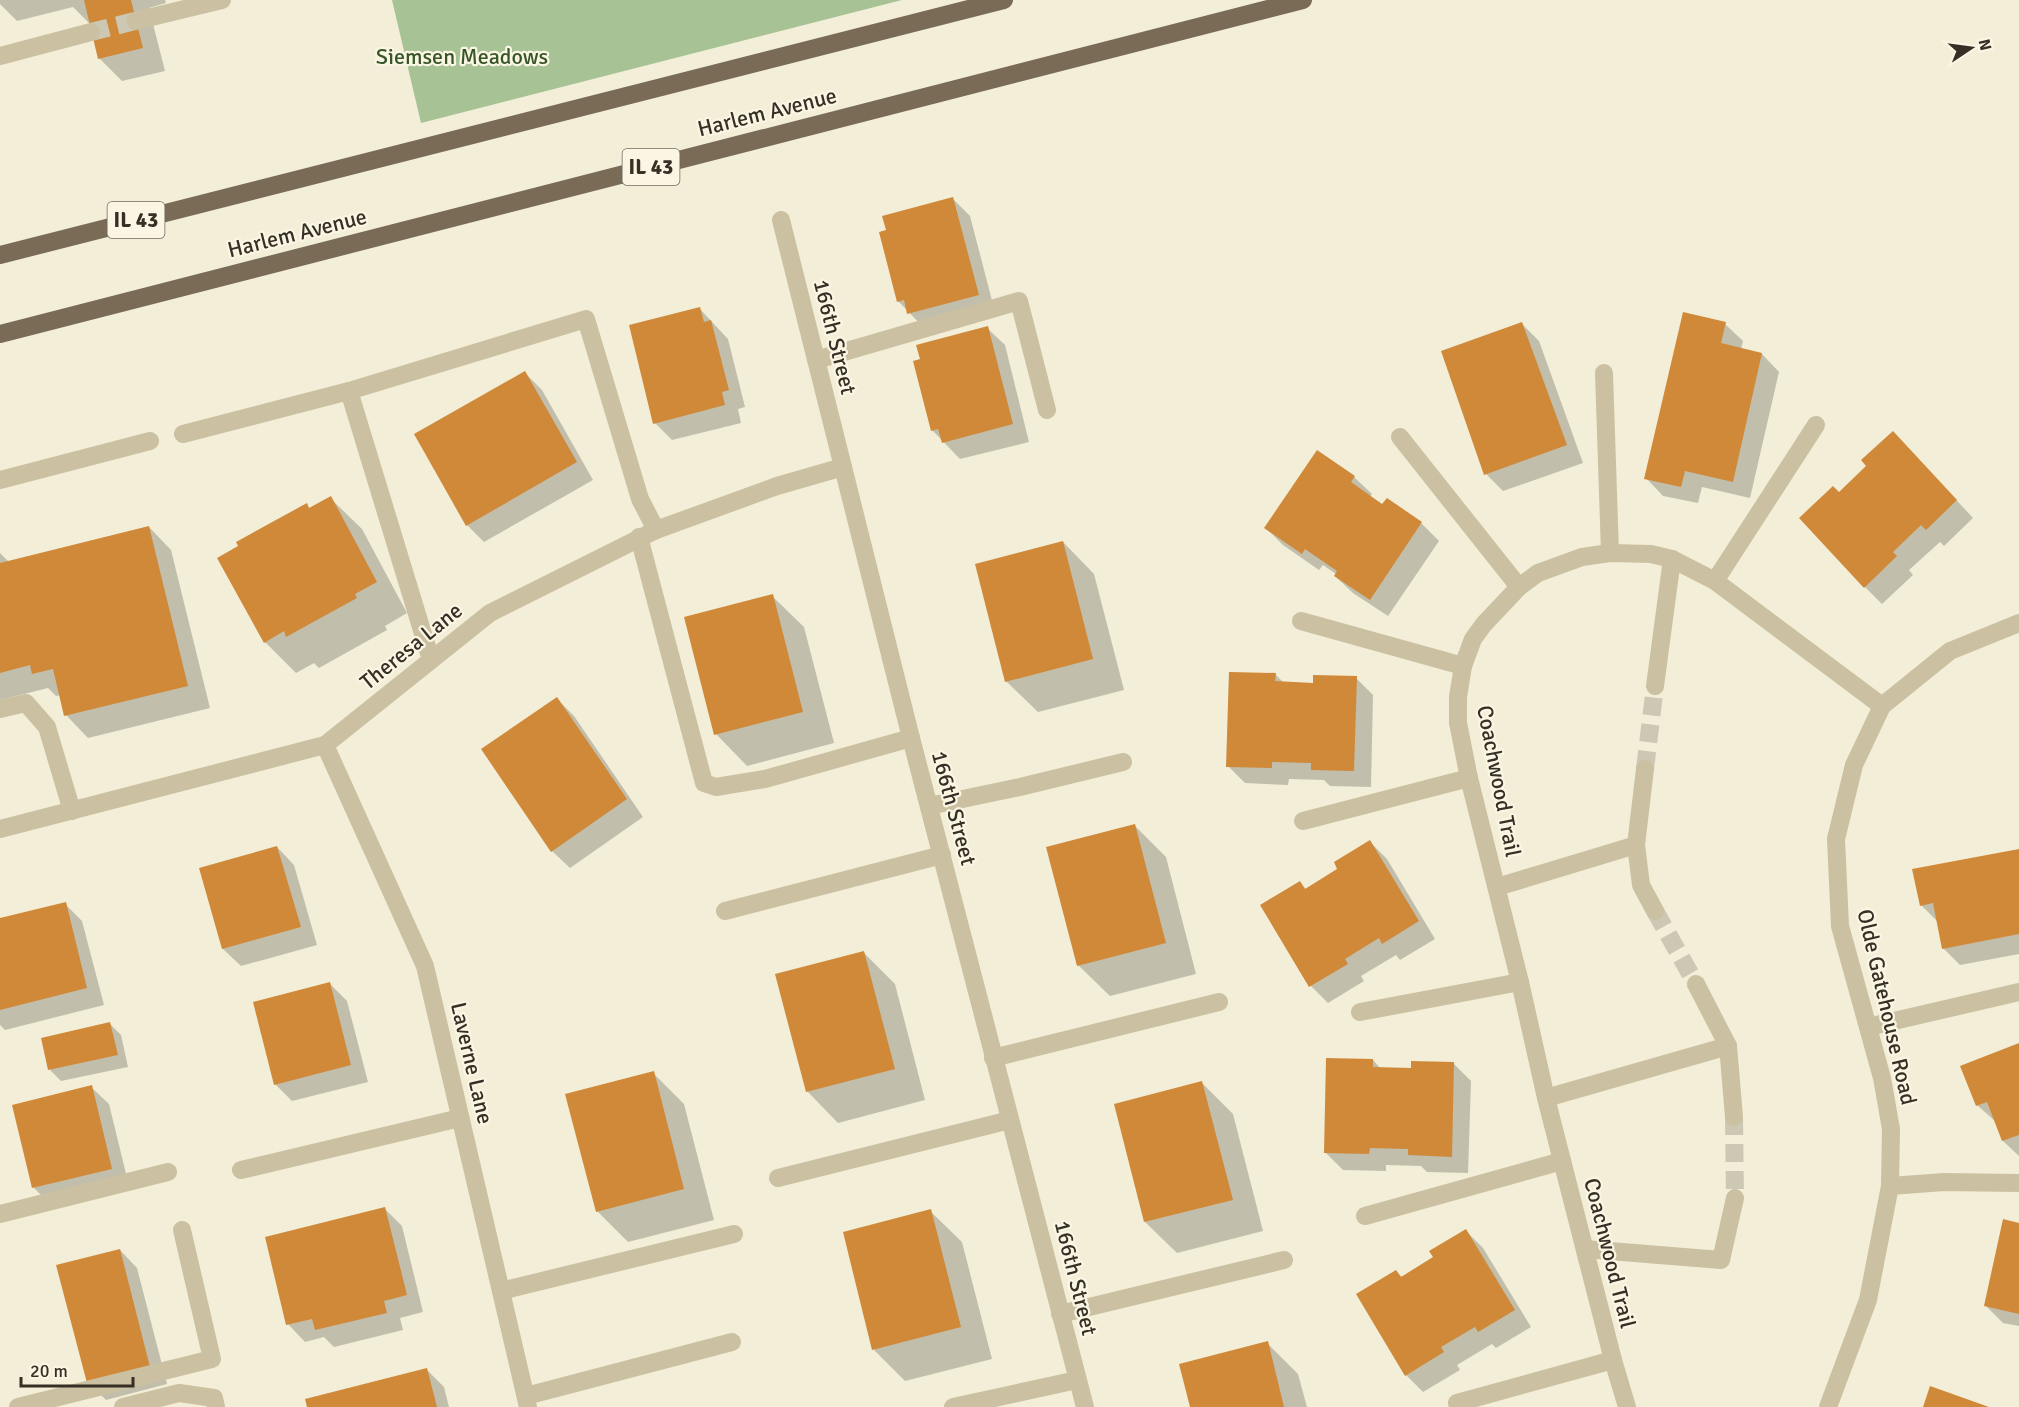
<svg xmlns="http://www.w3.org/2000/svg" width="2019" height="1407" viewBox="0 0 2019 1407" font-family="Signika,sans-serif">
<rect width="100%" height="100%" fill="#f3eed7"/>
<polygon fill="#a7c396" points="392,0 902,0 421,123"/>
<g fill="#0003">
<polygon points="0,0 165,0 166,3 149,8 165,71 122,81 99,58 91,25 73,7 17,21 0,4"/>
<polygon points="953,199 970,216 995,312 926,330 898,301"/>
<polygon points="700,309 728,339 745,407 738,409 741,423 672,440 655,423"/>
<polygon points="1522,324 1539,341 1583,463 1503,491 1486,474"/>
<polygon points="1725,324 1743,341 1741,349 1762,354 1779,372 1750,498 1702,487 1698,503 1663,496 1646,478"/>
<polygon points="987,328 1005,345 1029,442 960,459 932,430"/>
<polygon points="525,373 542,390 593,480 484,542 467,525"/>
<polygon points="1910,450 1973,518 1944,546 1940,542 1909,570 1913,575 1882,604 1865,587 1839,494 1868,466"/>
<polygon points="1354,477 1372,494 1370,497 1383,506 1387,500 1421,523 1439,541 1388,616 1353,593 1335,576 1336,574 1323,565 1319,570 1283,545 1266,528"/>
<polygon points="330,498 362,529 407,613 385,626 387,630 319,668 314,663 296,673 265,642 306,505 310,509"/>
<polygon points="149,527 171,550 210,708 88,738 66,715 61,695 56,696 48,688 0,700 0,553 9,562"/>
<polygon points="1063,542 1094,574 1124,690 1038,712 1006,681"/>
<polygon points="772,596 804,627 834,743 747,766 716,734"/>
<polygon points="1275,674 1284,683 1315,684 1356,678 1373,695 1371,787 1330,786 1324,780 1289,779 1288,785 1245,783 1228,766"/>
<polygon points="557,699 574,716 643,817 570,868 552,851"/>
<polygon points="1135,826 1166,857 1196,974 1110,996 1078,965"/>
<polygon points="1370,842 1387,859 1435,939 1400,960 1396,955 1361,976 1364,981 1328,1003 1311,986 1300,883 1306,889 1339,870"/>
<polygon points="277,847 294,865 317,945 241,966 223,949 201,869"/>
<polygon points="2019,850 2019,954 1960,965 1943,948 1938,922 1921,905"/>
<polygon points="65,904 82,921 104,1005 5,1030 0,1025 0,920"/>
<polygon points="864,953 895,984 925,1100 838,1123 807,1091"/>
<polygon points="330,984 347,1001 368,1082 292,1101 275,1084"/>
<polygon points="110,1024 121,1035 128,1067 61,1081 50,1070"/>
<polygon points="2019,1044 2019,1156 2003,1141 1996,1122 1977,1105"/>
<polygon points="1373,1060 1381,1069 1412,1070 1454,1064 1471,1081 1468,1173 1427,1172 1421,1166 1386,1165 1386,1171 1343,1170 1325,1152"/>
<polygon points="653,1073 684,1104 714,1220 628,1242 597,1211"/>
<polygon points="1202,1083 1233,1114 1263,1231 1177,1253 1145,1222"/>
<polygon points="91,1087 109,1104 129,1186 51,1205 34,1188 14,1106"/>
<polygon points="385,1209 402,1226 423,1312 400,1318 403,1330 334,1347 324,1337 305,1342 288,1324"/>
<polygon points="930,1211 962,1242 992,1359 905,1381 874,1350 844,1233"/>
<polygon points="2019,1224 2019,1326 2003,1323 1986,1306"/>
<polygon points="1466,1231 1483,1248 1531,1327 1496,1348 1492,1344 1457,1365 1460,1370 1423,1392 1406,1375 1396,1272 1402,1277 1435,1257"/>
<polygon points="120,1250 137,1268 167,1384 106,1400 88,1382"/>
<polygon points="1267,1343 1298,1374 1307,1407 1191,1407"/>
<polygon points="426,1369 444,1387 449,1407 308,1407"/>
</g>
<g fill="#cf8939">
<polygon points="84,0 131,0 143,48 98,59"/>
<polygon points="953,197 979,295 907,314 904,300 897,302 879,232 886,230 882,216"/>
<polygon points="700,307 704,322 711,320 729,390 722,392 725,405 653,424 629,325"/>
<polygon points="1683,312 1726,322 1721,343 1762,353 1733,482 1685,471 1681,487 1644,479"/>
<polygon points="1522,322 1567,445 1484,475 1441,351"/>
<polygon points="988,326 1013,424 942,443 938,429 931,431 913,361 920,359 916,345"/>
<polygon points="525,371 577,462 466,526 414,434"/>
<polygon points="1893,431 1957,500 1926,530 1921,525 1893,552 1897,556 1864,588 1799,518 1833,486 1839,492 1866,466 1861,460"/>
<polygon points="1317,450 1355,476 1351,482 1382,504 1387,498 1422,522 1370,600 1334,576 1337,571 1305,549 1302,554 1264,528"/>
<polygon points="331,496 377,582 355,594 357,598 286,637 284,631 264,643 217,558 238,546 236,542 307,503 309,508"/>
<polygon points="149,526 188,686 64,716 53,669 32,674 30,665 0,673 0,563"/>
<polygon points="1063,541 1093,659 1005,682 975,564"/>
<polygon points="773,594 803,712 714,735 684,617"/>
<polygon points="1229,672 1276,673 1275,681 1313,683 1313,675 1357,676 1354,771 1311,770 1311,763 1272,762 1272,768 1226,767"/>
<polygon points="557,697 627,799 551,852 481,749"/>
<polygon points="1135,824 1166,943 1077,966 1046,847"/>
<polygon points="1370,840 1419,921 1382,944 1379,938 1345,959 1348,964 1309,987 1260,905 1300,881 1305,889 1337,869 1334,862"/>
<polygon points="277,846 301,927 222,949 199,868"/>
<polygon points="2019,849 2019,934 1942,949 1933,903 1920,906 1912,869"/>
<polygon points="66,902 87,988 0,1010 0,918"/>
<polygon points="864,951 895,1069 806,1092 775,974"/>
<polygon points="330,982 351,1065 274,1085 253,1002"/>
<polygon points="110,1022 118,1055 48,1070 41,1038"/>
<polygon points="2019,1043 2019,1135 2002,1141 1987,1102 1976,1106 1960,1066"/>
<polygon points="1326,1058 1373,1059 1373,1067 1411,1068 1411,1061 1454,1062 1452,1157 1408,1155 1408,1149 1370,1148 1369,1154 1324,1153"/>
<polygon points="654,1071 684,1189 596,1212 565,1094"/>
<polygon points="1202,1081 1233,1200 1144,1222 1114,1104"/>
<polygon points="92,1085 112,1169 32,1188 12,1105"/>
<polygon points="385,1207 407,1295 384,1301 387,1313 315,1330 312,1319 286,1325 265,1237"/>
<polygon points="931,1209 961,1327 872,1350 843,1232"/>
<polygon points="2003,1219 2019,1223 2019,1314 1984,1306"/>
<polygon points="1466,1229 1515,1310 1478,1332 1475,1327 1441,1347 1444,1352 1405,1376 1356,1294 1396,1270 1401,1277 1433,1257 1429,1251"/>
<polygon points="120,1249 150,1367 87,1383 56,1265"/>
<polygon points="1268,1341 1284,1407 1190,1407 1179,1364"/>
<polygon points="427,1368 437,1407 307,1407 305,1399"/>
<polygon points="1930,1386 1989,1407 1923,1407"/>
</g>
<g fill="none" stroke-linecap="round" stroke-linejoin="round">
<g stroke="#cdc8b3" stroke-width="18" stroke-dasharray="18 9" stroke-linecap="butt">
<polyline points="91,32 135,21"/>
<polyline points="1645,769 1655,686"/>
<polyline points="1655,911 1696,984"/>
<polyline points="1734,1117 1735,1198"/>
</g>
<g stroke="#cbc1a2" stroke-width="18">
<polyline points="135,21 222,0"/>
<polyline points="0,56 91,32"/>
<polyline points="781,220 911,738 1085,1407"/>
<polyline points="816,360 1019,301 1047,410"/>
<polyline points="1604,373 1610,553"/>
<polyline points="349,391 586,319 640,499 656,530"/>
<polyline points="183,434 349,391 431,660"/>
<polyline points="1400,437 1519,587"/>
<polyline points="0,480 150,441"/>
<polyline points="639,537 704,783 716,787 765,779 911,738"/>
<polyline points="1715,581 1816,425"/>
<polyline points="1301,621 1463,666"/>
<polyline points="1655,686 1672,559"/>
<polyline points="0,709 26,703 47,727 72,811"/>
<polyline points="325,745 425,966 528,1407"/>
<polyline points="929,806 1020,787 1123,762"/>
<polyline points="1303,821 1469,778"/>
<polyline points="0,829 325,745 490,613 656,530 777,486 843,467"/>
<polyline points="1636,845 1641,885 1655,911"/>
<polyline points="1497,887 1636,845 1645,769"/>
<polyline points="725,911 942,855"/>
<polyline points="1360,1012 1520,982"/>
<polyline points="1868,1027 2019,992"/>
<polyline points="1728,1046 1734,1117"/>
<polyline points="993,1058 1219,1002"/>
<polyline points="1546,1098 1728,1046 1696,984"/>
<polyline points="241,1170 460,1118"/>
<polyline points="778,1178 1010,1120"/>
<polyline points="1890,1186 1944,1182 2019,1183"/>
<polyline points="0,1214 168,1172"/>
<polyline points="1365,1216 1562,1161"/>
<polyline points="1585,1249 1721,1260 1735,1198"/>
<polyline points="501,1291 734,1234"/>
<polyline points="1060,1314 1284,1260"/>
<polyline points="526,1396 732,1342"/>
<polyline points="1457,1403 1613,1360"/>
<polyline points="18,1407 212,1359 182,1230"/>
<polyline points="123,1407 179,1393 214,1398 216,1407"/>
<polyline points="953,1407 1077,1380"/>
<polyline points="1627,1407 1613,1360 1546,1098 1520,982 1469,778 1458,723 1458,697 1463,666 1473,639 1484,624 1519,587 1538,573 1582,557 1610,553 1651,554 1672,559 1715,581 1882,706"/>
<polyline points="1828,1407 1868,1300 1890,1186 1891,1129 1882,1078 1840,926 1836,839 1854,765 1882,706 1950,651 2019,623"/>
</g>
<g stroke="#796b55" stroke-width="18">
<polyline points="0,255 1004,0"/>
<polyline points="0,334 1303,0"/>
</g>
</g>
<g text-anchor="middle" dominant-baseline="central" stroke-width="4.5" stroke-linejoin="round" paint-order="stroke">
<g fill="#faf6e3" stroke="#716b5e" stroke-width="1.5">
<rect x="622.5" y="149" width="57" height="36" rx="4.5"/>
<rect x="107.5" y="202" width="57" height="36" rx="4.5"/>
</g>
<g font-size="21" font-weight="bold" fill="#362f25">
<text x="651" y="167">IL 43</text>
<text x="136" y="220">IL 43</text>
</g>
<g font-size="22" fill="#375627" stroke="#faf6e3">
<text x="462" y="56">Siemsen Meadows</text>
</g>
<g font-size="22" fill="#362f25" stroke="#faf6e3">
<text transform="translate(767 112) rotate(-14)">Harlem Avenue</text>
<text transform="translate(297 233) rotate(-14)">Harlem Avenue</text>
<text transform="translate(835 337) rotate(76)">166th Street</text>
<text transform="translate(411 646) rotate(-39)">Theresa Lane</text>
<text transform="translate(1499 781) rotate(79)">Coachwood Trail</text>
<text transform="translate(954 808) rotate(75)">166th Street</text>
<text transform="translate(1887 1007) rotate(77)">Olde Gatehouse Road</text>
<text transform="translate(472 1063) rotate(77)">Laverne Lane</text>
<text transform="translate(1610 1253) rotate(76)">Coachwood Trail</text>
<text transform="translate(1076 1278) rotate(76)">166th Street</text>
</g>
</g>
<g transform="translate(1971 48) rotate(77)" stroke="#faf6e3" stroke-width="4.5" paint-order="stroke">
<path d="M0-4.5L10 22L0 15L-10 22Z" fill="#362f25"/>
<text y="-9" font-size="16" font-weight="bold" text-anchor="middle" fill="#362f25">N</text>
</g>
<path d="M21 1377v9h112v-9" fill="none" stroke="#362f25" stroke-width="3"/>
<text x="30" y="1377" font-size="18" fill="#362f25" stroke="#faf6e3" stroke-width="4.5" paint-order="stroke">20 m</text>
</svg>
